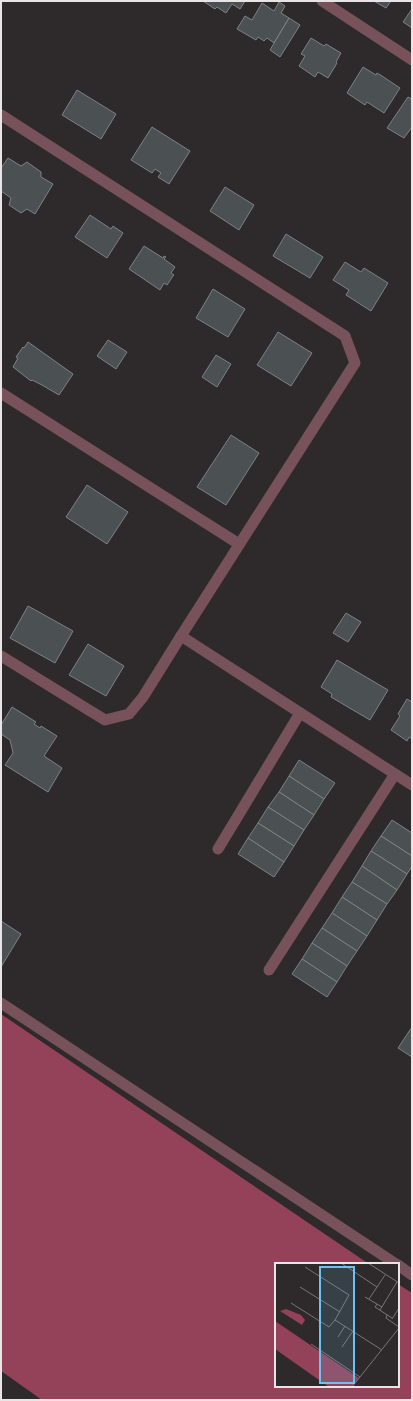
<svg xmlns="http://www.w3.org/2000/svg" width="413" height="1401" viewBox="0 0 413 1401" font-family="'Varela Round',sans-serif">
<rect width="100%" height="100%" fill="#2e292a"/>
<polygon fill="#94415a" points="1,1014 369,1264 276,1264 276,1386 398,1386 398,1284 412,1293 412,1400 42,1400 1,1371"/>
<g fill="#4b5053" stroke="#7d8286">
<polygon points="203,1 245,1 240,9 232,4 226,13 217,7 215,9"/>
<polygon points="374,1 391,1 386,8"/>
<polygon points="279,2 285,6 281,13 289,18 274,43 267,38 264,41 258,37 256,40 237,29 245,16 252,20 262,3 274,11"/>
<polygon points="412,9 412,28 403,22"/>
<polygon points="289,18 300,25 280,57 270,50"/>
<polygon points="311,38 324,46 326,44 341,53 336,62 337,63 328,78 318,72 315,77 299,66 305,56 301,54"/>
<polygon points="363,67 376,75 377,73 382,76 400,88 384,113 367,102 365,105 347,93"/>
<polygon points="77,90 116,114 101,139 62,115"/>
<polygon points="408,97 412,99 412,127 404,138 387,128"/>
<polygon points="152,127 190,151 169,184 158,177 161,173 155,169 152,173 131,160"/>
<polygon points="8,158 21,166 27,162 41,172 41,177 53,184 35,214 27,209 21,213 9,205 11,198 1,191 1,168"/>
<polygon points="225,187 254,205 239,230 210,211"/>
<polygon points="90,215 111,229 113,226 123,233 107,258 75,237"/>
<polygon points="286,234 323,257 310,278 273,256"/>
<polygon points="144,246 163,258 164,256 166,257 164,259 175,267 171,273 174,275 173,276 167,285 164,283 160,290 129,269"/>
<polygon points="345,262 361,272 364,268 388,283 371,311 346,295 349,290 333,280"/>
<polygon points="213,289 245,309 228,337 196,318"/>
<polygon points="278,332 312,353 291,386 257,365"/>
<polygon points="108,340 127,352 116,369 97,356"/>
<polygon points="28,342 73,374 59,395 42,385 32,380 31,381 13,367 18,358 16,357 23,347 24,348"/>
<polygon points="216,355 231,364 217,387 202,377"/>
<polygon points="231,435 259,453 226,505 197,487"/>
<polygon points="87,485 128,512 107,544 66,517"/>
<polygon points="28,606 73,631 55,663 10,638"/>
<polygon points="346,613 361,622 348,642 333,633"/>
<polygon points="88,644 124,666 106,696 69,675"/>
<polygon points="337,660 388,690 370,720 331,697 332,694 321,687"/>
<polygon points="407,699 412,702 412,739 409,737 407,741 391,730 400,716 398,714"/>
<polygon points="12,707 36,722 34,724 40,728 41,726 57,736 44,756 62,768 48,792 5,765 13,753 10,740 1,734 1,725"/>
<polygon points="299,760 335,783 324,799 289,776"/>
<polygon points="289,776 324,799 314,815 279,792"/>
<polygon points="279,792 314,815 304,830 268,807"/>
<polygon points="268,807 304,830 294,846 258,823"/>
<polygon points="392,820 412,833 412,856 381,836"/>
<polygon points="258,823 294,846 284,862 248,838"/>
<polygon points="381,836 412,856 412,866 407,874 371,851"/>
<polygon points="248,838 284,862 274,877 238,854"/>
<polygon points="371,851 407,874 397,890 362,866"/>
<polygon points="362,866 397,890 387,904 352,882"/>
<polygon points="352,882 387,904 377,920 342,897"/>
<polygon points="342,897 377,920 367,936 332,913"/>
<polygon points="332,913 367,936 357,951 322,928"/>
<polygon points="1,921 21,934 1,967"/>
<polygon points="322,928 357,951 347,966 312,943"/>
<polygon points="312,943 347,966 337,982 302,959"/>
<polygon points="302,959 337,982 327,997 292,974"/>
<polygon points="412,1027 412,1057 398,1048"/>
</g>
<g fill="none" stroke-linecap="round" stroke-linejoin="round">
<g stroke="#77525b" stroke-width="11">
<polyline points="322,1 412,60"/>
<polyline points="1,115 345,336 355,363 181,636 412,785"/>
<polyline points="1,393 239,544"/>
<polyline points="1,656 105,720 129,714 143,697 181,636"/>
<polyline points="218,849 300,713"/>
<polyline points="269,970 395,774"/>
<polyline points="1,1003 396,1264"/>
<polyline points="398,1265 412,1275"/>
</g>
</g>
<g transform="translate(275 1263)">
<rect width="124" height="124" fill="#2e292a"/>
<path d="M11 46 26 52 30 57 27 62 5 48ZM0 58 84 115 77 124H54L0 86Z" fill="#94415a"/>
<path fill="none" stroke="#797475" stroke-width="1" d="M66 0 102 24M93 0 124 20M30 4 74 32 60 57 107 87M25 24 65 49M90 34 107 44M94 36 110 12M16 40 54 64 60 57M102 41 100 44 117 55M105 47 122 19M112 52 111 55 124 64M117 56 124 45M63 74 70 63M36 81 85 114M67 84 78 68M77 124 124 65"/>
<path fill="#6cc2f3" fill-opacity="0.15" stroke="#6cc2f3" stroke-width="2" d="M45 4H79V120H45Z"/>
<rect width="124" height="124" fill="none" stroke="#e9e5e6" stroke-width="2"/>
</g>
<rect width="413" height="1401" fill="none" stroke="#e9e5e6" stroke-width="4"/>
</svg>
